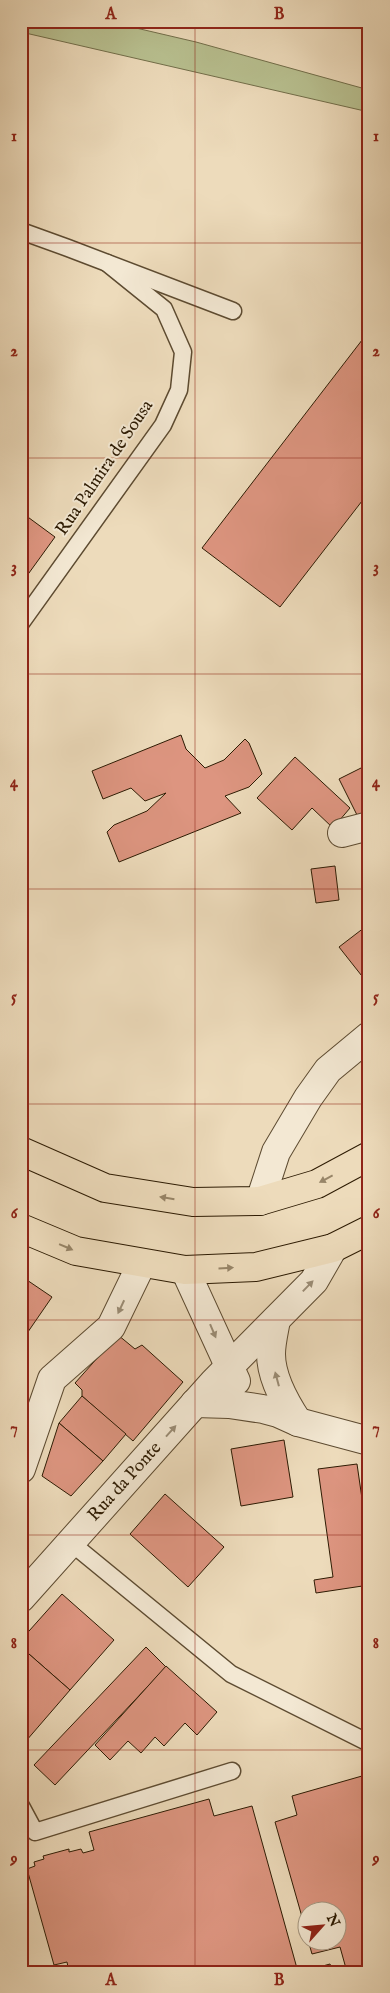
<svg xmlns="http://www.w3.org/2000/svg" width="390" height="1993" viewBox="0 0 390 1993" font-family="'IM FELL English',serif">
<rect width="100%" height="100%" fill="#eddbbb"/>
<filter id="stains"><feTurbulence type="fractalNoise" baseFrequency=".004" numOctaves="4"/><feColorMatrix values="0 0 0 0 .2 0 0 0 0 .09 0 0 0 0 .02 0 0 0 .5 -.17"/></filter>
<radialGradient id="worn" r=".72"><stop offset=".6" stop-color="#630" stop-opacity="0"/><stop offset="1" stop-color="#630" stop-opacity=".3"/></radialGradient>
<polygon fill="#b8c090" stroke="#726e4a" points="21,21 106,21 196,42 369,90 369,112 21,32"/>
<g fill="#dd9580" stroke="#2d1b03">
<polygon points="369,331 369,492 280,607 202,548"/>
<polygon points="21,512 55,537 21,584"/>
<polygon points="181,735 186,749 205,768 224,760 245,739 249,743 262,774 249,787 225,796 241,813 119,862 107,832 114,825 147,811 166,793 145,801 131,788 103,799 92,771"/>
<polygon points="369,755 369,813 359,819 339,779 367,765 364,757"/>
<polygon points="295,757 350,808 333,828 312,808 292,830 257,798"/>
<polygon points="335,866 339,900 316,903 311,869"/>
<polygon points="369,924 369,985 339,947"/>
<polygon points="21,1276 52,1297 21,1342"/>
<polygon points="118,1335 135,1349 142,1345 183,1382 133,1441 82,1396 82,1390 75,1383"/>
<polygon points="82,1396 126,1434 103,1461 59,1423"/>
<polygon points="59,1423 103,1461 71,1496 42,1476"/>
<polygon points="284,1440 293,1497 241,1506 231,1449"/>
<polygon points="357,1464 369,1547 369,1585 316,1593 314,1580 333,1577 318,1469"/>
<polygon points="165,1494 224,1547 188,1587 130,1534"/>
<polygon points="62,1594 114,1640 70,1690 21,1647 21,1640"/>
<polygon points="21,1647 70,1690 26,1741 21,1737"/>
<polygon points="146,1647 166,1667 55,1785 34,1765"/>
<polygon points="166,1666 217,1712 197,1735 185,1723 164,1746 155,1737 141,1753 128,1741 110,1760 95,1745"/>
<polygon points="369,1774 369,1972 347,1972 340,1947 312,1954 308,1940 338,1940 338,1910 308,1910 308,1938 275,1822 297,1815 292,1796"/>
<polygon points="209,1799 214,1816 252,1806 298,1972 69,1972 67,1962 54,1965 27,1869 35,1866 34,1862 44,1859 43,1856 69,1849 69,1852 81,1849 83,1853 94,1850 89,1832"/>
<polygon points="330,1964 333,1972 308,1972 308,1970"/>
</g>
<g fill="none" stroke-linecap="round" stroke-linejoin="round">
<defs>
<g id="lane">
<polyline points="21,231 68,248 233,311"/>
<polyline points="21,623 163,425 179,390 183,352 164,309 107,263"/>
<polyline points="70,1542 231,1674 369,1743"/>
<polyline points="21,1806 35,1832 232,1771"/>
</g>
<g id="street">
<polyline points="342,833 369,826"/>
<polyline points="260,1201 276,1152 308,1098 328,1070 369,1036"/>
<polyline points="185,1270 236,1381"/>
<path d="M276 1320C274 1331 271 1343 271 1354 271 1377 286 1404 298 1422"/>
<polyline points="195,1403 229,1404 263,1409 278,1413 298,1422 369,1441"/>
<polyline points="21,1469 52,1379 111,1327 142,1263"/>
<polyline points="21,1598 214,1382 314,1281 333,1248"/>
</g>
<g id="primary">
<polyline points="21,1151 105,1188 193,1202 260,1201 317,1184 369,1156"/>
<polyline points="21,1228 76,1251 185,1270 256,1267 333,1248 369,1230"/>
</g>
</defs>
<use href="#lane" stroke="#5d4b31" stroke-width="19"/>
<use href="#street" stroke="#5d4b31" stroke-width="30"/>
<use href="#primary" stroke="#2d1b03" stroke-width="30"/>
<use href="#lane" stroke="#f3e8d3" stroke-width="16"/>
<use href="#street" stroke="#f3e8d3" stroke-width="28"/>
<use href="#primary" stroke="#eddbbb" stroke-width="28"/>
</g>
<defs><path id="oneway-solid" d="M-6-.8H1V-3.2L6.5 0L1 3.2V.8H-6Z" transform="scale(1.25)"/></defs>
<g fill="#978568">
<use href="#oneway-solid" transform="translate(326 1179) rotate(152)"/>
<use href="#oneway-solid" transform="translate(167 1198) rotate(-171)"/>
<use href="#oneway-solid" transform="translate(66 1247) rotate(23)"/>
<use href="#oneway-solid" transform="translate(226 1268) rotate(-3)"/>
</g>
<g fill="#9a8c75">
<use href="#oneway-solid" transform="translate(308 1286) rotate(-46)"/>
<use href="#oneway-solid" transform="translate(121 1307) rotate(115)"/>
<use href="#oneway-solid" transform="translate(213 1331) rotate(67)"/>
<use href="#oneway-solid" transform="translate(277 1379) rotate(-105)"/>
<use href="#oneway-solid" transform="translate(171 1431) rotate(-48)"/>
</g>
<path fill="none" stroke="#8f2418" stroke-width="1" stroke-opacity="0.55" d="M195 21V1972M21 243H369M21 458H369M21 674H369M21 889H369M21 1104H369M21 1320H369M21 1535H369M21 1750H369"/>
<g text-anchor="middle" dominant-baseline="central" stroke-width="4" stroke-linejoin="round" paint-order="stroke">
<g font-size="18" fill="#2d1b03" stroke="#f3e8d3">
<text transform="translate(105 468) rotate(-56)">Rua Palmira de Sousa</text>
<text transform="translate(125 1482) rotate(-48)">Rua da Ponte</text>
</g>
</g>
<rect width="390" height="1993" fill="none" stroke="#eddbbb" stroke-width="55"/>
<g transform="translate(322 1926) rotate(63)"><circle r="24" fill="#f3e8d3" stroke="#a49680"/>
<path d="M0-4L9 19L0 12L-9 19Z" fill="#8f2418"/>
<text y="-8" font-size="14" font-weight="bold" text-anchor="middle" fill="#2d1b03">N</text>
</g>
<rect x="28" y="28" width="334" height="1938" fill="none" stroke="#8f2418" stroke-width="2"/>
<g font-size="16" text-anchor="middle" font-weight="bold" fill="#8f2418">
<text x="111" y="19">A</text>
<text x="279" y="19">B</text>
<text x="14" y="141">1</text>
<text x="376" y="141">1</text>
<text x="14" y="356">2</text>
<text x="376" y="356">2</text>
<text x="14" y="572">3</text>
<text x="376" y="572">3</text>
<text x="14" y="787">4</text>
<text x="376" y="787">4</text>
<text x="14" y="1002">5</text>
<text x="376" y="1002">5</text>
<text x="14" y="1218">6</text>
<text x="376" y="1218">6</text>
<text x="14" y="1433">7</text>
<text x="376" y="1433">7</text>
<text x="14" y="1648">8</text>
<text x="376" y="1648">8</text>
<text x="14" y="1864">9</text>
<text x="376" y="1864">9</text>
<text x="111" y="1985">A</text>
<text x="279" y="1985">B</text>
</g>
<rect width="100%" height="100%" filter="url(#stains)"/>
<rect width="100%" height="100%" fill="url(#worn)"/>
</svg>
